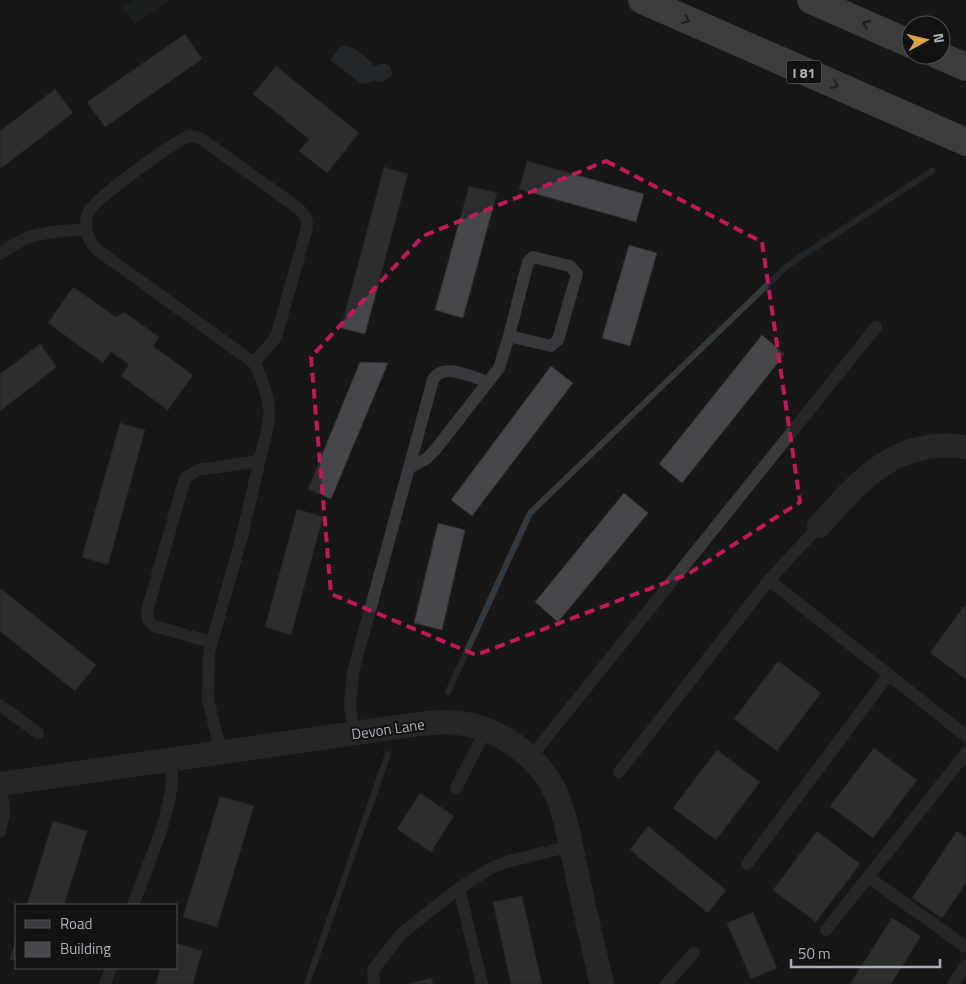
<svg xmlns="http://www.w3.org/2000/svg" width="966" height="984" viewBox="0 0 966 984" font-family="'Titillium Web',sans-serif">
<rect width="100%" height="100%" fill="#171718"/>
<polygon fill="#232a24" points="134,0 168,0 168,1 135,24 123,8"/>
<path fill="#323a40" d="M341 46C357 46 364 56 375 66L383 63 390 66 392 75 383 82 374 81 362 84 330 60Z"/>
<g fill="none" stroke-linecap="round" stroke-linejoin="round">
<g stroke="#323a40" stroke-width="6">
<polyline points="448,692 530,513 788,265 932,171"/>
<polyline points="307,984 388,754"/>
</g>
</g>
<g fill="#46474b" stroke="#313134">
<polygon points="185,34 202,59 105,127 87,102"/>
<polygon points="276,66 359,133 327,173 299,151 309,139 253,94"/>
<polygon points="55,89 73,113 0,169 0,131"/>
<polygon points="527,161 644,194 636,222 519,189"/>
<polygon points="384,167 408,174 365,334 341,328"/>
<polygon points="469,186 497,193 463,318 435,310"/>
<polygon points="629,245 657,253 630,346 602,338"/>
<polygon points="73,287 116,317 124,312 159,337 153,346 193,375 168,410 121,376 129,364 111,352 103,363 48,323"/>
<polygon points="762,335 785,354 682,483 659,464"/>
<polygon points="40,344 57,367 0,411 0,374"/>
<polygon points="360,362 388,363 331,499 308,489"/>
<polygon points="551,366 573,383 472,516 451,500"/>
<polygon points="120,423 145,430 108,565 82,557"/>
<polygon points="624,493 648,513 558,622 535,602"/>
<polygon points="297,509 323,517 291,635 265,627"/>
<polygon points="438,523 465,530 442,630 414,623"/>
<polygon points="0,588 96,665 75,691 0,631"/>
<polygon points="964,606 966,608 966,679 930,653"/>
<polygon points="778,661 821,693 777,751 734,719"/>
<polygon points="874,748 917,780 873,838 830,806"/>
<polygon points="717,750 760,782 716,840 673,808"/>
<polygon points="420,793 454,816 431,852 397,829"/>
<polygon points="220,796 254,806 217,927 183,917"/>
<polygon points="53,821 87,831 64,905 27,905"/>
<polygon points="648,826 726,890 708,913 630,850"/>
<polygon points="817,831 860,864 816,922 773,890"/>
<polygon points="957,831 966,838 966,883 942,918 912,898"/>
<polygon points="522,896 542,984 511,984 493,902"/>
<polygon points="753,912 777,968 751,979 727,923"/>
<polygon points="892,918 921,936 891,984 850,984"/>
<polygon points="16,940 16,961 10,959"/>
<polygon points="176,943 202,951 193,984 156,984 160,968 176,968"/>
<polygon points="431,978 433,984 408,984"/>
</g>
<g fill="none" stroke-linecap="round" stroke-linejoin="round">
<g stroke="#38393d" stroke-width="12">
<path d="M0 254C33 230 47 233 86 229"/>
<polygon points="533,257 570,266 577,274 558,340 551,346 509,336 528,262"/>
<polyline points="409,468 426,459 435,450 499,368 509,336"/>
<polyline points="769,580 966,736"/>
<polyline points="211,642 154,626 148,620 147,611 185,478 198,470 259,461"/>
<polyline points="0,705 38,733"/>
<path d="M354 733 350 705 353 672 433 380C442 361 474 378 488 382"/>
<path d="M221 752 208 700 209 652 241 540 269 421C271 403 263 379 254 363L96 249C88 240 83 226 88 213 94 199 172 143 189 136L200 138 291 203C300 210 308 215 307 228L276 337 254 363"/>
<polyline points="530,758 876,327"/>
<polyline points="619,772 769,580 819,526"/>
<polyline points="456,788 486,730"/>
<polyline points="0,832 4,813 1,784"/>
<polyline points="747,864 889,674"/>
<polyline points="868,877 966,947"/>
<path d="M133 905C148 863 178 803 171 759"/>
<polyline points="826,930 966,753"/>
<polyline points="105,984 111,968"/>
<polyline points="374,984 373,970 401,934 459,888"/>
<polyline points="482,984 459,888 491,868 506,862 571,846"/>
<polyline points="666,984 694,953"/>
<polyline points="953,984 966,965"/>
</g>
<g stroke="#38393d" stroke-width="24">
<path d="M819 526C861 479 897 437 966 447"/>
<path d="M0 784 412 725C427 723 442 721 457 723 496 726 536 754 554 789 566 814 570 843 576 869 584 908 593 946 602 984"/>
</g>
<g stroke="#65686d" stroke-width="28">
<polyline points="642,0 966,142"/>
<polyline points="811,0 911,44"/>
<polyline points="938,55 966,67"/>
</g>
</g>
<defs><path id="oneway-chevron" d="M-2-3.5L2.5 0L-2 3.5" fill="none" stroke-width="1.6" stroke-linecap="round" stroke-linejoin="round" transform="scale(1.25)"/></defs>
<g stroke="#27282a">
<use href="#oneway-chevron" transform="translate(686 20) rotate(24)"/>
<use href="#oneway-chevron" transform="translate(866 24) rotate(-157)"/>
<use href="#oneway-chevron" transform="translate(835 85) rotate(23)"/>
</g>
<path d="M0 0H966V984H0ZM606 161 762 242 800 502 688 574 476 655 331 594 311 357 423 236Z" fill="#171718" fill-opacity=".55" fill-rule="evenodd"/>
<path fill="none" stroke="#c2185b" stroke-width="4" stroke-dasharray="10 6" stroke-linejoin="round" d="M606 161 762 242 800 502 688 574 476 655 331 594 311 357 423 236Z"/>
<g text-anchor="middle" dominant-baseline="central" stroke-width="4" stroke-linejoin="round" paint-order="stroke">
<rect fill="#121213" stroke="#7c8086" stroke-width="1" x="786.5" y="60.5" width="35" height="23" rx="4"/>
<g font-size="14" font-weight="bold" fill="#aaafb7">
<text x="804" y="72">I 81</text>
</g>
<g font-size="15" fill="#aaafb7" stroke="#121213">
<text transform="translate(388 729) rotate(-8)">Devon Lane</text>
</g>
</g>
<rect x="15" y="904" width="162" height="65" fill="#121213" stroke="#4f5155"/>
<rect x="25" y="920" width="25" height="8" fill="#38393d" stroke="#4f5155"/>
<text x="60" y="929" font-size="15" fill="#aaafb7">Road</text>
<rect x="25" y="942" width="25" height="15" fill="#46474b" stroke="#4f5155"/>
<text x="60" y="954" font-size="15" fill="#aaafb7">Building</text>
<g transform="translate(926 40) rotate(82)"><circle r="24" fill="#121213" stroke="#4f5155"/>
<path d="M0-4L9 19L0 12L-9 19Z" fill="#dca14b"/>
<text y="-8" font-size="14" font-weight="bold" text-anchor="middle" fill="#aaafb7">N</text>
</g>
<path d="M791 959v8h149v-8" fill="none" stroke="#aaafb7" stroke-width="2.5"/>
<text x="798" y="959" font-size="15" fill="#aaafb7" stroke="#121213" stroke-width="4" paint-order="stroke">50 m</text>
</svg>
